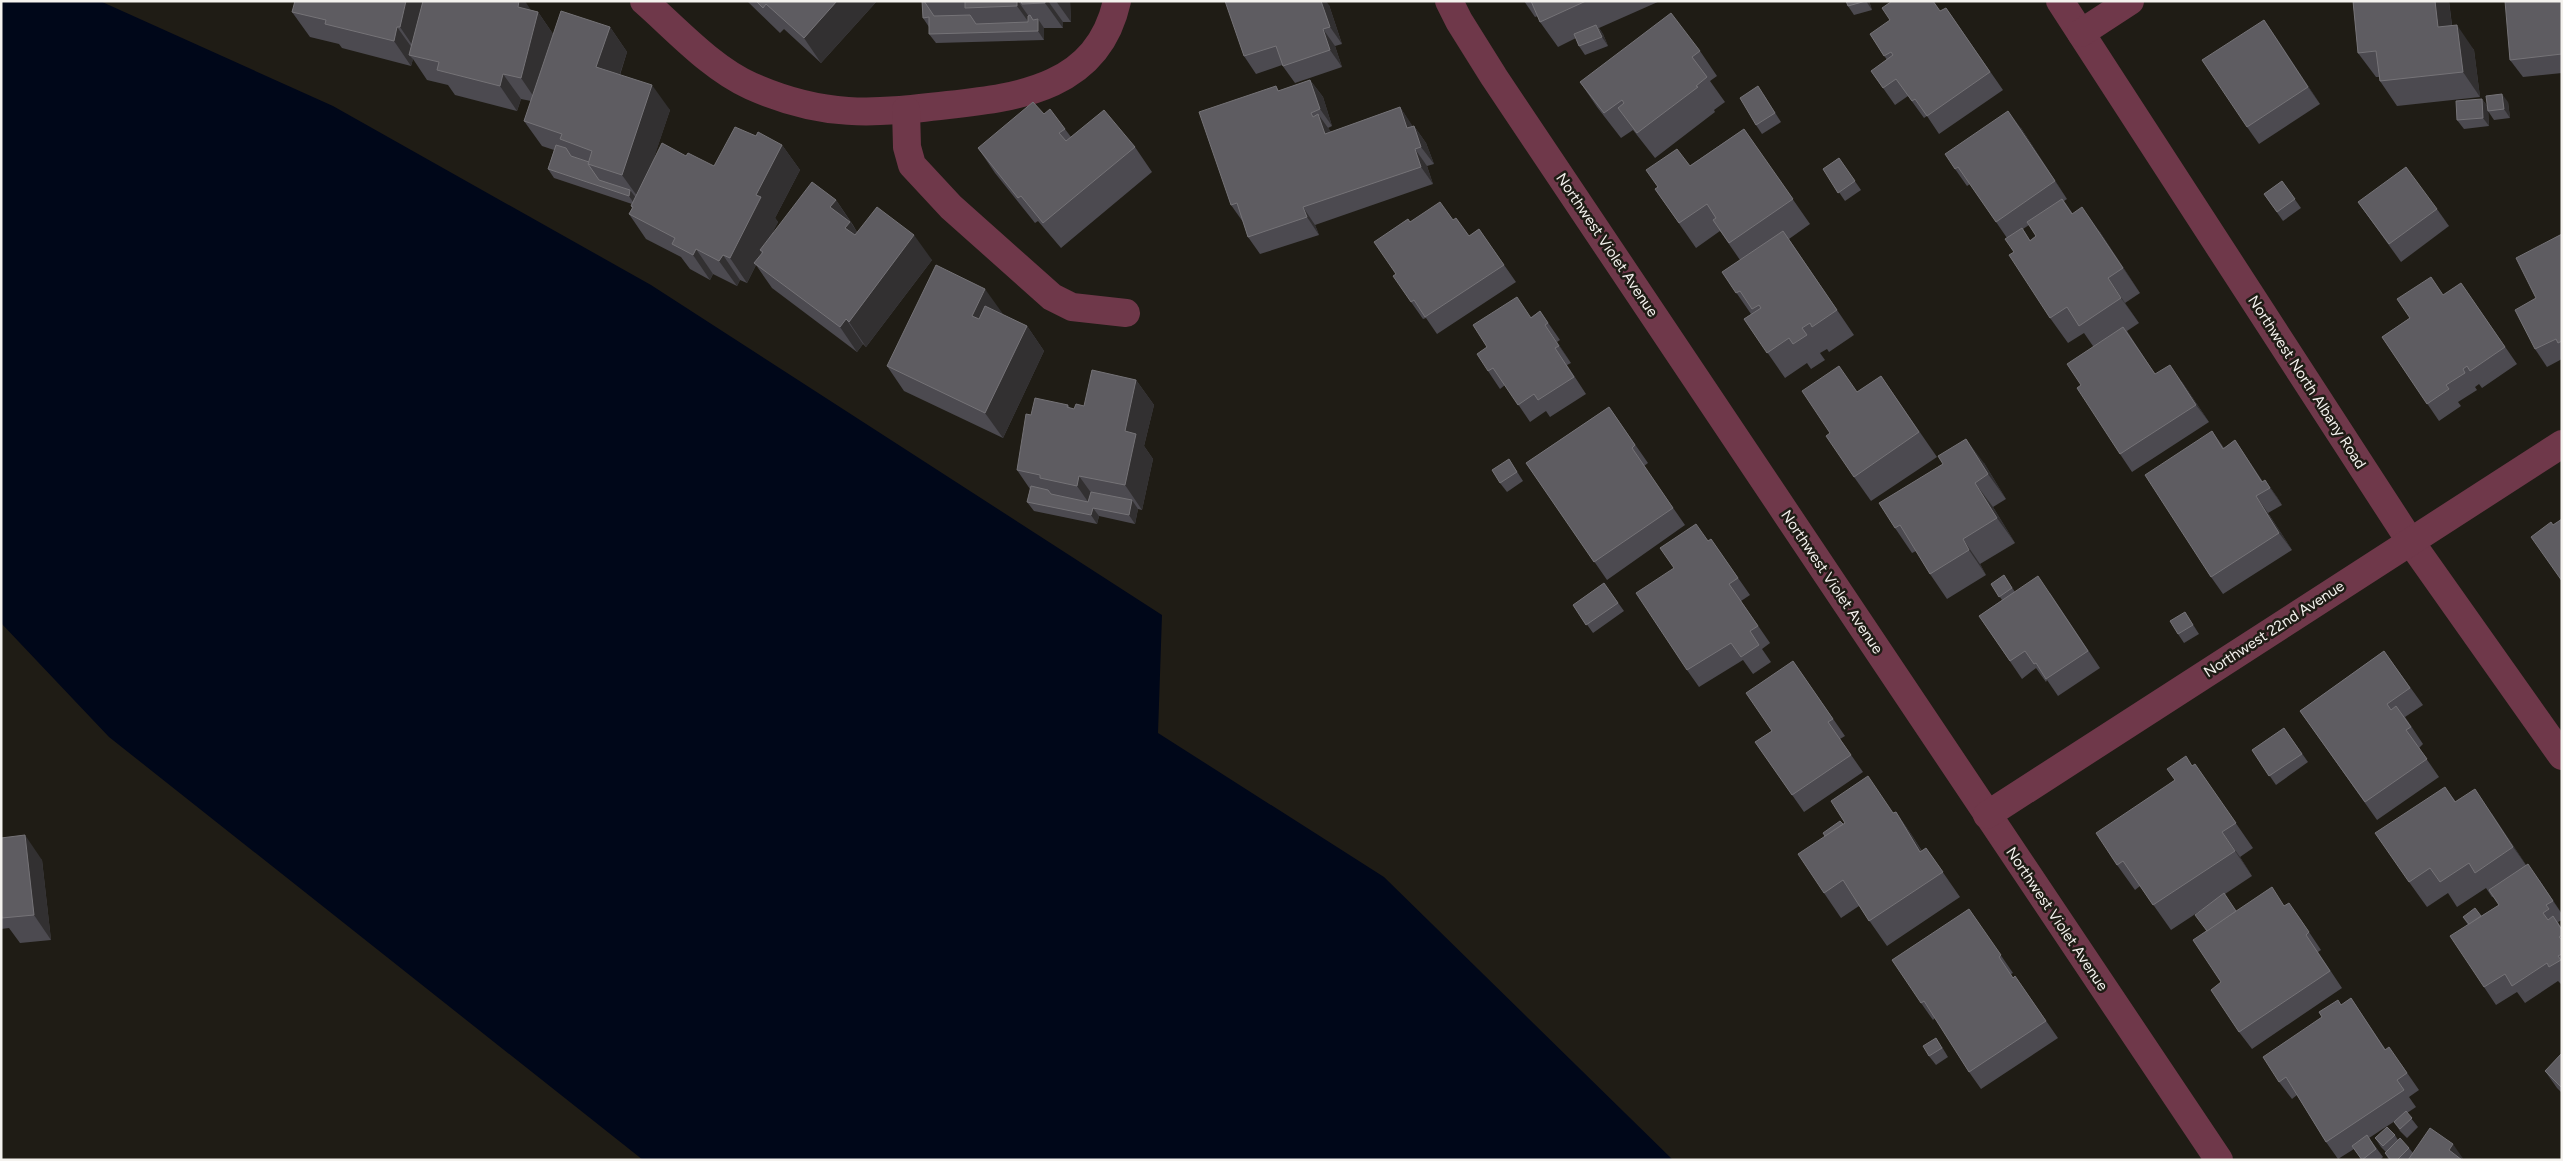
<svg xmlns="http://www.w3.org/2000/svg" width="2563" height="1161" viewBox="0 0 2563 1161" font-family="Figtree,sans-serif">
<rect width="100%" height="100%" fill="#1f1c15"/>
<polygon fill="#000719" points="1,1 100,1 333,106 651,285 1162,615 1158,733 1384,877 1673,1160 643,1160 109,737 1,623"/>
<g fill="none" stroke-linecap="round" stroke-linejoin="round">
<g stroke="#6f384a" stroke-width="28">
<path d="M644 1C677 30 711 68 751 86 823 118 872 114 948 105 1021 97 1098 87 1117 1"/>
<polyline points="1449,1 1459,21 1494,77 2219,1160"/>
<polyline points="2060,1 2410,541 2562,756"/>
<polyline points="2081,33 2130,1"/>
<polyline points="906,110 907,147 912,165 951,207 1052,297 1072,307 1126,313"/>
<polyline points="1987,815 2562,444"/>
</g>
</g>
<g fill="#4c4a50" fill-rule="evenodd">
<polygon points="747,1 877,1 821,63 784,29 780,33"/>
<polygon points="922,1 1070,1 1071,22 1063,22 1063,28 1044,28 1044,40 936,43 929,34 929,27 923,18"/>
<polygon points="1524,1 1660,1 1599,28 1603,34 1608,46 1585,55 1579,46 1576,38 1558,47 1540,22 1538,16 1535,17"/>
<polygon points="1846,1 1869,1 1872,10 1854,15 1848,6"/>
<polygon points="2353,1 2449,1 2452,25 2474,50 2480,97 2397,106 2380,81 2379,77 2376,77 2358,53"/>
<polygon points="2562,1 2562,73 2523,77 2510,60"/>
<polygon points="1329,5 1342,44 1335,46 1342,67 1295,83 1282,65 1256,74 1244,56"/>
<polygon points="1946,8 2003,90 1939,134 1927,116 1924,118 1908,96 1895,105 1871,71 1887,60 1870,34 1940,11"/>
<polygon points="531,10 538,12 553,34 610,27 627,52 620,75 670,110 652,163 686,156 714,166 756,136 782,145 800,170 775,218 778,222 772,233 836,200 853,225 857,232 932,260 866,347 863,344 857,352 772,288 756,265 747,283 740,280 737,286 713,274 710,280 690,269 681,257 646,239 629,214 632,208 631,206 632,204 554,178 548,169 554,150 542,146 524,121 531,101 521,99 517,111 455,95 448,85 427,80 413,59 411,66 342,48 339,44 310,37 292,12"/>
<polygon points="2264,20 2320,104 2259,144 2247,127"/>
<polygon points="1700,51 1717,76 1710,81 1725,102 1714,110 1715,112 1655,158 1633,130 1621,138 1597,107 1580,82"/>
<polygon points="1310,80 1323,97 1332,126 1328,128 1331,132 1400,107 1412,126 1414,126 1426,143 1434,164 1427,166 1433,184 1315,225 1319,235 1260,254 1248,237 1243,222 1231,205 1276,86 1279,91"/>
<polygon points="1764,95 1781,122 1762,134 1756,125"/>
<polygon points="2482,99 2488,107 2508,102 2510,118 2494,120 2488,111 2488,110 2489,126 2464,129 2457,120"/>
<polygon points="1044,114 1065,129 1071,137 1135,147 1152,172 1061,248 1038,221 1035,223 995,173 978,148"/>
<path d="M2021 128 2067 199 2064 201 2073 214 2100 232 2140 293 2125 303 2139 323 2127 331 2155 374 2182 382 2209 422 2132 472 2120 454 2081 385 2093 346 2084 333 2068 343 2050 318 2007 238 1970 184 1967 186 1955 169ZM2029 225 2036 236 2030 240 2023 229Z"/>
<polygon points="1744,129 1810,224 1789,239 1854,335 1829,352 1827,349 1820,353 1825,360 1811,369 1807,363 1785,378 1744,319 1751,314 1722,272 1740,260 1720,231 1696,248 1655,189"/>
<polygon points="1839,158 1861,190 1845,201 1823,169"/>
<polygon points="2282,181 2301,208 2283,221 2264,194"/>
<polygon points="2358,202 2437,209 2449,226 2401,262"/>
<polygon points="1453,220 1469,236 1479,229 1516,282 1437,334 1426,318 1423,319 1411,302 1410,222"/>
<polygon points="2562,234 2562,359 2547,367 2535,349 2536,298"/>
<polygon points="2461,283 2517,364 2482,388 2479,384 2475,387 2477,390 2458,402 2461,406 2439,421 2382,337"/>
<polygon points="1540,311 1560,340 1557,342 1571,363 1567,365 1586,394 1550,417 1546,411 1530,422 1505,385 1500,389 1488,371 1531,317"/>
<polygon points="1002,314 1027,326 1044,351 1003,438 904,391 887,366 1003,314"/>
<polygon points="1881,376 1937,457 1871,501 1854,477 1830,433 1857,392"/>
<polygon points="1136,380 1154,405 1144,446 1153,459 1142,510 1138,509 1135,524 1099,516 1097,524 1034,511 1027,502 1030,489 1017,470 1031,415 1068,405 1070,408 1074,409 1084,406"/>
<polygon points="1609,407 1648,463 1644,466 1685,525 1607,580 1526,463"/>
<polygon points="2212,431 2224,448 2235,440 2263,482 2265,480 2277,497 2282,505 2268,513 2292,550 2223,594 2211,577"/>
<polygon points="1509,459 1523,481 1507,492 1500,483"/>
<polygon points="1984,463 2006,499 1993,507 2015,543 1980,564 1986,575 1947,599 1930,574 1916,551 1912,553 1895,528"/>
<polygon points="1711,539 1750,595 1741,601 1770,643 1762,649 1771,662 1753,674 1743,660 1699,687 1687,670 1674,568"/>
<polygon points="2004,575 2015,592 2050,593 2100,668 2058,696 2047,680 2046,682 2036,668 2022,679 1979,616 2002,600 1991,584"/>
<polygon points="1604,583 1624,611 1593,633 1573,605"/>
<polygon points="2185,612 2199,634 2184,643 2178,634"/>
<polygon points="2384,651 2423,705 2405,717 2423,744 2419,748 2439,777 2377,820 2300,711"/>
<polygon points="1793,661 1845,736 1840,739 1863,772 1804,812 1755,742 1772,731"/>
<polygon points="2284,728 2308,762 2276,785 2252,750"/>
<polygon points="2195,764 2253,848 2240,857 2252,876 2225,894 2236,911 2284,905 2301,920 2321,950 2318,952 2342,988 2252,1049 2239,1032 2221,982 2206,931 2203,909 2171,930 2140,886 2135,890 2117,865 2175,780"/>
<polygon points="2445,787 2456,802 2492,814 2526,865 2540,881 2562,914 2562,920 2558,922 2562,929 2562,984 2561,984 2558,981 2525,1003 2517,992 2496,1005 2484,987 2468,925 2463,917 2481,916 2499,905 2493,897 2492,897 2486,888 2457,907 2448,893 2427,907 2409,882"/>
<polygon points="1896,812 1913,837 1922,851 1926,848 1960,897 1887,946 1859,906 1841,918 1824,893 1843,824 1894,813"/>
<polygon points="1,838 42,860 51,940 20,943 9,928 1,929"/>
<polygon points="1969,909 2013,973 2011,974 2013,978 2015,976 2058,1038 1981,1089 1969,1072 1935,1018 1933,1020 1921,1003"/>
<polygon points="2351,998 2386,1050 2401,1064 2419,1090 2409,1097 2416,1107 2407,1113 2418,1127 2407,1138 2400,1131 2394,1122 2395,1121 2369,1138 2383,1157 2380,1160 2362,1160 2354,1149 2338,1159 2326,1142 2297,1095 2292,1099 2279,1082 2342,1005"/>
<polygon points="1942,1047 1948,1057 1936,1065 1929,1056"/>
<polygon points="2562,1053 2562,1093 2557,1088 2545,1071"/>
<polygon points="2395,1135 2398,1140 2409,1148 2413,1153 2464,1160 2389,1160 2385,1153 2386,1152 2381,1147 2375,1138"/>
</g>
<g fill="#323031">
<polygon points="406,1 430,1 417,52 400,27"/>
<polygon points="519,1 525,1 536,18 538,12 555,37 538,103 521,78 518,7"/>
<polygon points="837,1 877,1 821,63 804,38"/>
<polygon points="1017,1 1018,1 1034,24 1035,31 1017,6"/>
<polygon points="1045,1 1048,1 1063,22 1063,28 1045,3"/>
<polygon points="1056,1 1070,1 1071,22"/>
<polygon points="1321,1 1326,1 1329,5 1342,44 1330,27"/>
<polygon points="1866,1 1869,1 1872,10"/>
<polygon points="2435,1 2449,2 2455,52 2438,27"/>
<polygon points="1038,19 1044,28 1044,40 1038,31"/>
<polygon points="2264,20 2276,37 2320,104 2308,87"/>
<polygon points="1596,25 1603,34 1608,46 1602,37"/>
<polygon points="2457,25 2474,50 2480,97 2463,72"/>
<polygon points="397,27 415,52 409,55 413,59 411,66 394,41"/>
<polygon points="610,27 627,52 614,92 596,67"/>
<polygon points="1323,29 1335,46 1342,67 1330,50"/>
<polygon points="503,74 521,99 517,111 500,86"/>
<polygon points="1310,80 1323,97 1332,126 1320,109"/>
<polygon points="652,85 670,110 640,200 622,175"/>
<polygon points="2502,94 2508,102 2510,118 2504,109"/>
<polygon points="2482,99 2488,107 2489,126 2483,118"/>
<polygon points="1400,107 1412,125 1419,145 1407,128"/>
<polygon points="2008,111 2021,128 2067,199 2055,181"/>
<polygon points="1311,113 1323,130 1318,114 1331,132 1337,151 1313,117"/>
<polygon points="1414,126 1426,143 1434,164 1421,147"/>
<polygon points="782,145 800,170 775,218 778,222 763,253 760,250 762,254 754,263 756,265 747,283 730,258 756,195"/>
<polygon points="1415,149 1427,166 1433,184 1421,167"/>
<polygon points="630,190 637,199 635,205 629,196"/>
<polygon points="836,200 867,247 863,253 830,207"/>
<polygon points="1303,207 1315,225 1319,235 1307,217"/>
<polygon points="2082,207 2100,232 2140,293 2123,268"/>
<polygon points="914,235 932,260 866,347 849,322"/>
<polygon points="696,249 713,274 710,280 693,255"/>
<polygon points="723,255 740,280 737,286 719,261"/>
<polygon points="2108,278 2125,303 2139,323 2121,298"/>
<polygon points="985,289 1003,314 990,341 972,316"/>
<polygon points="846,319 863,344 857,352 840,327"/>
<polygon points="1545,325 1557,342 1571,363 1559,346"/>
<polygon points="1027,326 1044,351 1003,438 985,413"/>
<polygon points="2170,365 2182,382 2209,422 2196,405"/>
<polygon points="1136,380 1154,405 1144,446 1153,459 1142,510 1125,485 1125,431"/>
<polygon points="1966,439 1984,463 2006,499 1988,474"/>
<polygon points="2235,440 2247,458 2268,489 2267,489"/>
<polygon points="1079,476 1097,501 1093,508 1099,516 1097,524 1091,515 1093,509 1077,486"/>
<polygon points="2265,480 2277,497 2282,505 2270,488"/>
<polygon points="1975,483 1993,507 2015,543 1997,518"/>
<polygon points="2256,496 2268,513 2292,550 2279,533"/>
<polygon points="1132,500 1138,509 1135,524 1129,515"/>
<polygon points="1963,539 1980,564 1986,575 1969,550"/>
<polygon points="2475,789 2492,814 2531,872 2513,847"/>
<polygon points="1896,812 1913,837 1937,877 1920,852"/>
<polygon points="2222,832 2240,857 2252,876 2235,851"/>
<polygon points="25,835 42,860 51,940 34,915"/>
<polygon points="2528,864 2540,881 2562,914 2553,901"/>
<polygon points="2453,1144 2464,1160 2455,1160 2449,1150"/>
</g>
<g fill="#5e5c61" stroke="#757377">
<polygon points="295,1 406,1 400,27 397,27 394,41 325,24 326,20 292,12"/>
<polygon points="423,1 519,1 518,7 538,12 521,78 503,74 500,86 437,70 439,62 409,55"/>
<polygon points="756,1 837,1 804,38 766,4 763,8"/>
<polygon points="922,1 924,1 934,16 970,15 976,24 1028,22 1028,16 1030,15 1033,20 1038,19 1038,31 929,34 929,17 923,18"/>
<polygon points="965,1 1017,1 1017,6 965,8"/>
<polygon points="1021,1 1045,1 1045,3 1022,4"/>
<polygon points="1225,1 1321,1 1330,27 1323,29 1330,50 1283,66 1276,46 1244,56"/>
<polygon points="1531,1 1586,1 1540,22"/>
<polygon points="1846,1 1866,1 1848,6"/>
<polygon points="1892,1 1933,1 1940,11 1946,8 1990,72 1927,116 1915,99 1912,101 1896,79 1883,88 1871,71 1893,55 1891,52 1884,56 1870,34 1890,20 1882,8"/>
<polygon points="2353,1 2435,1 2438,27 2457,25 2463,72 2380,81 2376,51 2358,53"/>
<polygon points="2505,1 2562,1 2562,54 2510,60"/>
<polygon points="561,11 610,27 596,67 652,85 622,175 588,164 592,151 560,139 562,134 524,121"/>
<polygon points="1671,13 1700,51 1692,57 1707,77 1696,86 1698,87 1637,133 1618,108 1624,103 1622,100 1604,113 1580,82"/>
<polygon points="2264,20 2308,87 2247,127 2202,60"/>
<polygon points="1596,25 1602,37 1579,46 1574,34"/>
<polygon points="1310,80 1320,109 1311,113 1313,117 1318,114 1325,134 1400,107 1407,128 1414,126 1421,147 1415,149 1421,167 1303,207 1307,217 1248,237 1237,203 1231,205 1199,112 1276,86 1278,91"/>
<polygon points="1758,86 1775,113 1756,125 1740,98"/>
<polygon points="2502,94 2504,109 2488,111 2486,96"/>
<polygon points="2482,99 2483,118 2457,120 2456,101"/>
<polygon points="1033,102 1044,114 1050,109 1065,129 1059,133 1066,141 1104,110 1135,147 1043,223 1021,196 1018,198 978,148"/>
<polygon points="2008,111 2055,181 1996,222 1958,167 1955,169 1945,154"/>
<polygon points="735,127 756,136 758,132 782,145 756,195 761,197 730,258 723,255 719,261 696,249 693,255 672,244 675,238 629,214 633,207 631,206 662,143 686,156 688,153 714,166"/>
<polygon points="1744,129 1793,199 1729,243 1713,220 1716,218 1707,204 1679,223 1655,189 1658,187 1646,170 1677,149 1690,166"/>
<polygon points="556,145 566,148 571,156 589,162 588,164 599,180 630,190 629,196 548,169"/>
<polygon points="1839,158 1855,181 1838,193 1823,169"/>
<polygon points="2406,167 2437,209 2389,244 2358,202"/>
<polygon points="2282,181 2295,199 2277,212 2264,194"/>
<polygon points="812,182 836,200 830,207 850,222 845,228 855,235 877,207 914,235 849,322 846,319 840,327 754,263 763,252 760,250"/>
<polygon points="2062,199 2072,214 2082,207 2123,268 2108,278 2121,298 2079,326 2067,307 2050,318 2009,255 2014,252 2005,239 2022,228 2030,241 2036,236 2027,222"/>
<polygon points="1440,202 1453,220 1456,218 1469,236 1479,229 1504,265 1425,317 1414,300 1411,302 1393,276 1396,274 1374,242 1408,219 1410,222"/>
<polygon points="1783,231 1837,310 1812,327 1810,323 1802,328 1807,335 1793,344 1789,338 1767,353 1744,319 1761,308 1759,305 1752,309 1740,291 1736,293 1722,272"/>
<polygon points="2562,234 2562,341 2558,343 2556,339 2535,349 2515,310 2536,298 2516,258"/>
<polygon points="936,265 985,289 972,316 979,319 985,306 1027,326 985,413 887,366"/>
<polygon points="2431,277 2443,295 2461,283 2505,347 2470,371 2467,366 2463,369 2465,373 2446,385 2449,389 2427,404 2382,337 2410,318 2397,299"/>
<polygon points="1517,297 1531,318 1540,311 1548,323 1545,325 1559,346 1555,348 1574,377 1538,400 1534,394 1518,405 1493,368 1488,371 1477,354 1487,347 1473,325"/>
<polygon points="2123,327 2155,374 2170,365 2196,405 2120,454 2077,388 2081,385 2067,364"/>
<polygon points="1839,366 1857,392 1881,376 1919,432 1854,477 1826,436 1830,433 1802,391"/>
<polygon points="1092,370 1136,380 1125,431 1136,434 1125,485 1079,476 1077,486 1040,478 1040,475 1017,470 1026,414 1031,415 1035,398 1068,405 1067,407 1074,409 1076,404 1084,406"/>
<polygon points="1609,407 1635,445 1632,448 1673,508 1594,562 1526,463"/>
<polygon points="2212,431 2223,449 2235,440 2262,482 2265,480 2270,488 2256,496 2279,533 2211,577 2145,475"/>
<polygon points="1966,439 1988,474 1975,483 1997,518 1963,539 1969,550 1930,574 1900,525 1895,528 1879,503 1943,464 1938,456"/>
<polygon points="1509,459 1517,472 1500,483 1492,470"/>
<polygon points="1031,486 1048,490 1051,494 1088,502 1091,492 1132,500 1129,515 1093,508 1091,515 1027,502"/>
<polygon points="2562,519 2562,581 2531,537 2551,522 2553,525"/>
<polygon points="1696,524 1708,541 1711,539 1738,578 1729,584 1758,626 1750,631 1759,645 1741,657 1731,643 1687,670 1636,593 1674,568 1660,548"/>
<polygon points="2004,575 2012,588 1999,597 1991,584"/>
<polygon points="2038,576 2088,651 2046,679 2036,663 2034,664 2025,651 2010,661 1979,616"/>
<polygon points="1604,583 1618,603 1586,625 1573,605"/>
<polygon points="2185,612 2193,625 2178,634 2170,621"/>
<polygon points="2384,651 2410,688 2387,704 2391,710 2396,706 2411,727 2406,730 2427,759 2365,802 2300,711"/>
<polygon points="1793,661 1833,719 1828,722 1851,755 1792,795 1755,742 1772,731 1746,693"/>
<polygon points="2284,728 2302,754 2269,776 2252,750"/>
<polygon points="2186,756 2192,766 2195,764 2236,823 2222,832 2235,851 2153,905 2123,861 2117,865 2096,833 2175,780 2167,769"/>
<polygon points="1868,776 1893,813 1896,812 1920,852 1926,848 1943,872 1869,921 1843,880 1824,893 1798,854 1845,823 1831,801"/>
<polygon points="2445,787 2455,802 2475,789 2513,847 2475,873 2469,863 2440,882 2430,868 2409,882 2375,833"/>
<polygon points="1840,821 1843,824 1825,836 1823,833"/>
<polygon points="25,835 34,915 2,918 1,911 1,838"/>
<polygon points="2528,864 2553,901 2546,905 2549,909 2543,913 2548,920 2553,916 2562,930 2562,935 2559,937 2562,940 2562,954 2558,956 2561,960 2549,967 2547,963 2512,986 2505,974 2484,987 2450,936 2499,905 2489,890"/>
<polygon points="2272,887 2284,906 2289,903 2309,932 2306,935 2330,971 2239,1032 2211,990 2221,982 2193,940"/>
<polygon points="2224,893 2236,911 2207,931 2195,915"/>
<polygon points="2475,908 2481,916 2469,924 2463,917"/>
<polygon points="1969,909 2001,955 1999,957 2013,978 2015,976 2046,1021 1969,1072 1924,1001 1921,1003 1892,960"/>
<polygon points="2351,998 2385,1050 2389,1047 2407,1073 2397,1080 2404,1090 2326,1142 2286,1077 2279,1082 2263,1057 2322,1017 2319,1012 2338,1000 2341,1005"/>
<polygon points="1936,1038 1942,1048 1929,1056 1923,1046"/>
<polygon points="2562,1053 2562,1088 2545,1071"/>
<polygon points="2406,1111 2412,1118 2400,1129 2394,1122"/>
<polygon points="2387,1127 2395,1135 2383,1146 2375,1138"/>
<polygon points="2430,1128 2453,1144 2449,1150 2462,1160 2408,1160"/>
<polygon points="2367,1135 2376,1149 2362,1160 2352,1146"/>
<polygon points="2400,1138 2409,1148 2397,1160 2391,1160 2385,1153"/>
</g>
<g text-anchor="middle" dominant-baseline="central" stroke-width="5" stroke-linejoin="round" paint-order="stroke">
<g font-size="15" fill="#f4f2ee" stroke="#1f1c15">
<text transform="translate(1607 245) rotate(56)">Northwest Violet Avenue</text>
<text transform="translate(2307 382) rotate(57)">Northwest North Albany Road</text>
<text transform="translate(1832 582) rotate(56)">Northwest Violet Avenue</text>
<text transform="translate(2274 629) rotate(-33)">Northwest 22nd Avenue</text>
<text transform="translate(2057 919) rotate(56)">Northwest Violet Avenue</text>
</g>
</g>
<rect width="2563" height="1161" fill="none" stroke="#f4f2ee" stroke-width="5"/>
</svg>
